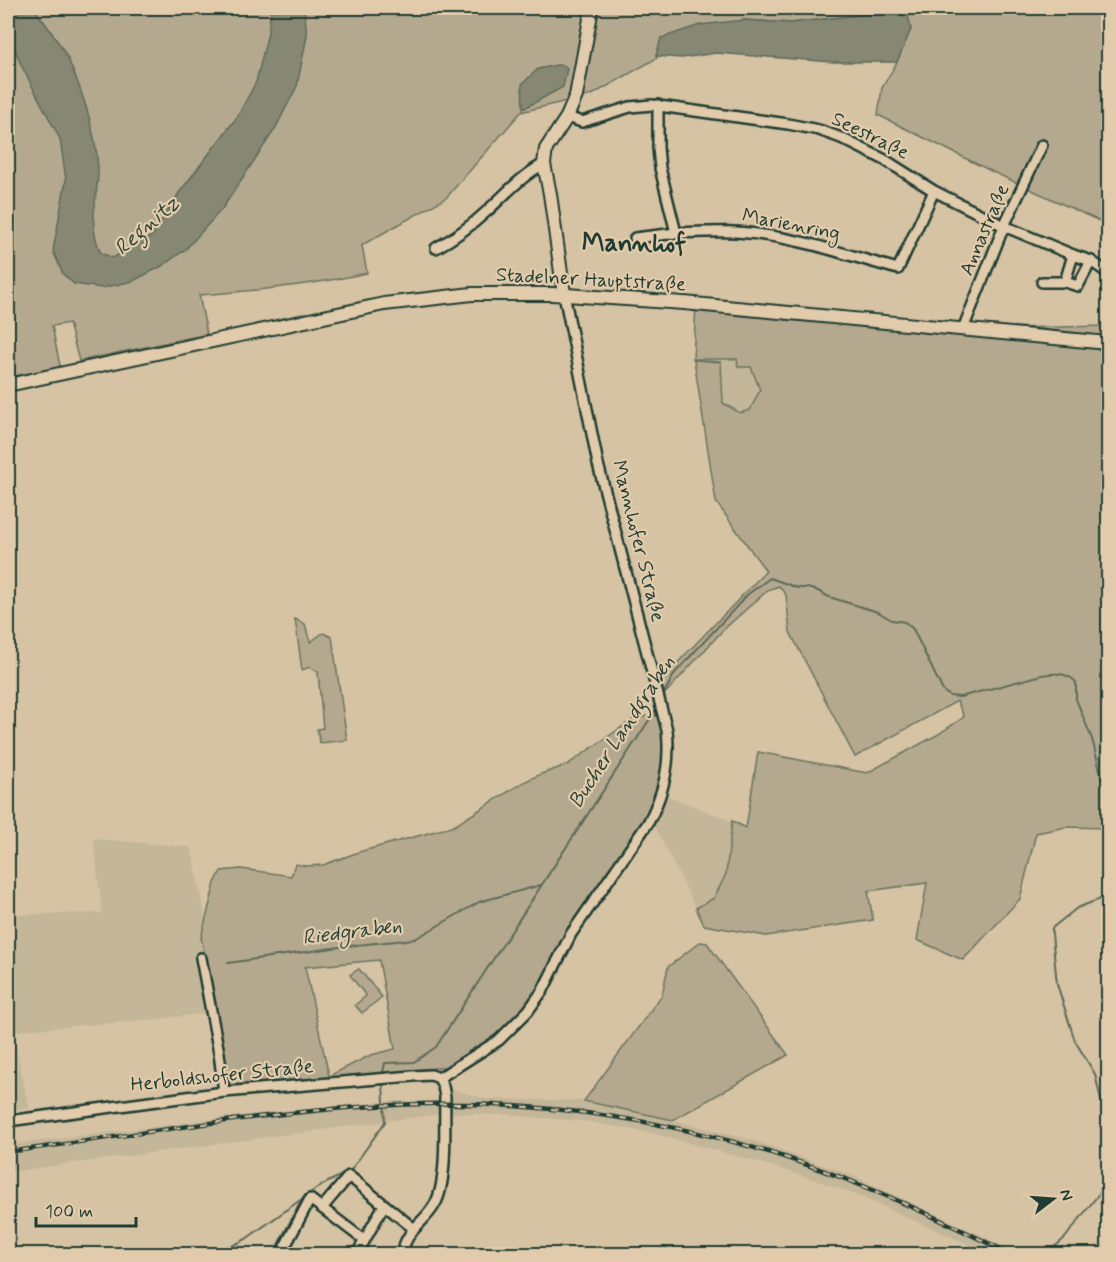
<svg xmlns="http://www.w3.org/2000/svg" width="1116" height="1262" viewBox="0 0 1116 1262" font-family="Mynerve,sans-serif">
<rect width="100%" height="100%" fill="#d5c3a3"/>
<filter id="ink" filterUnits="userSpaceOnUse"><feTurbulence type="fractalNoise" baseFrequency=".0167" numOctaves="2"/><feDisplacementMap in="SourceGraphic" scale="12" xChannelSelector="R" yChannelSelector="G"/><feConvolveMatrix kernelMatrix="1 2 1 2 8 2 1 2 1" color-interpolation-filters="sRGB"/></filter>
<g filter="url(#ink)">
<g fill="#c4b698">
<polygon points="737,359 771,360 755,414 701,416 694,360"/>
<polygon points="665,795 732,821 726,874 714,898 696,908 652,821"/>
<polygon points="94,839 191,847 206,921 201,938 216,1012 158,1019 12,1031 29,1108 8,1112 8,915 102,913"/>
<polygon points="450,1089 486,1099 584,1101 673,1120 755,1141 856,1177 1021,1254 990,1254 866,1199 819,1181 755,1161 655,1134 590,1122 510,1115 446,1113 8,1172 8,1147 18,1144 247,1115 381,1102 448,1100"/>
</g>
<g fill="#b4a98e" stroke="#6a7361" stroke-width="1.5" fill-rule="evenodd">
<path d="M8 8H1108V225L993 172 878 115 882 88 897 62 911 29 876 13 791 23 744 20 656 56 657 58 592 95 521 112 446 198 362 245 367 273C312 285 255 291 199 295L207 334 79 361 69 323 52 326 61 371 8 381Z"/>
<polygon points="696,305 961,329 1108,326 1108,828 1067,827 1036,833 1020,899 963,960 917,940 927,883 868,891 873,920 766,936 704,925 696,908 714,898 726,874 732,821 746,828 758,752 867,773 937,735 964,717 957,701 855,757 790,632 786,595 779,586 768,590 724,629 662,697 659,682 766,571 716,502 694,360 721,362 723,403 740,413 750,410 760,390 751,367 738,367 737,359 693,359"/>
<polygon points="295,619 305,624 310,642 323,633 332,637 347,740 320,743 317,729 323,728 318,672 310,667 302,670"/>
<path d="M657 715C667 744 670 778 661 808L579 923 546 984 499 1041 447 1067 229 1086 210 980 201 938 215 883 221 871 241 869 291 876 295 864 306 866 323 865 359 852 454 826 522 783 541 774 567 765 635 718ZM379 960 395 1049 371 1055 329 1076 305 967Z"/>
<polygon points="700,942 707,943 788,1055 673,1120 584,1101 662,995 668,967"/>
<polygon points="359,969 382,997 362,1013 355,1005 366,996 350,975"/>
</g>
<g fill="#868873" stroke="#5d6a5a" stroke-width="1.5">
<path d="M8 8H34C45 23 58 40 67 57 82 89 96 133 98 167 99 198 86 222 101 253L113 258 152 236 179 193 237 117 256 82 268 33 271 8H304L307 36 297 86 275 129 222 209 186 249 162 266 133 281 102 288 74 284 63 274 53 251 66 180 60 139 21 65 8 31Z"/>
<polygon points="876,13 908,15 911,29 897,62 833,62 716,53 682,58 656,56 661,38 700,25 744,20 791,23"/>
<polygon points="557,65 565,66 567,69 563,87 523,109 522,84 538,69"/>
</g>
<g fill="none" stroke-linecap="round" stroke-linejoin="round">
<g stroke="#5d6a5a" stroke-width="2">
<path d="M662 697 675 673 748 594 770 578 798 588H807L818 591 829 597 878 612 892 620 905 622 913 629 943 691 950 696 960 697 1042 675C1055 673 1066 672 1076 682V699L1092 739 1108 801"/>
<polyline points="1108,896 1077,908 1052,928 1052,934 1057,984 1075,1041 1095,1074 1108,1130"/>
<polyline points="228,963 347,946 415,939 479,902 541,885"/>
<polyline points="382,1077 385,1063 414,1062 436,1047 657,708"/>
<polyline points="216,1254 246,1239 317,1188 351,1170 385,1122 383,1082"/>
<polyline points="273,1254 301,1201"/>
<polyline points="1046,1254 1065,1238 1108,1182"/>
</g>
<defs>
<g id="minor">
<path d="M658 105V148L660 168 676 233C705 232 734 230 764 235 809 241 853 257 898 269L934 191"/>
<polyline points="567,117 582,122 630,107 652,105 788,124 819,130 841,138 885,160 934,191 1004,226 1073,255"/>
<polyline points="635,238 676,233"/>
<path d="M436 248C454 238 471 226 486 212 505 195 521 176 544 164"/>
<polyline points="1091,261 1108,273"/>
<polyline points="1042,282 1065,282 1078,286 1091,261 1073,255 1065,282"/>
<polyline points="963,329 1004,226 1042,145"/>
<polyline points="201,958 219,1053 224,1092"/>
<path d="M439 1078 499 1040 528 1011 543 990 571 934 648 823C664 793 671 764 667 730L598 464 564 294"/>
<polyline points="8,1121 224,1092 413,1076 431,1075 439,1078"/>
<polyline points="322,1208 349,1176 413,1228"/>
<polyline points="281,1254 310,1199 364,1240"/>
<polyline points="357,1254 384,1205"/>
<path d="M402 1254C406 1229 424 1224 435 1204 448 1182 444 1124 445 1097L443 1086 439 1078"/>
</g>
<g id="major">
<polyline points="564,294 550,194 544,164 545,156 546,149 567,117 576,96 592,8"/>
<polyline points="8,385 384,304 472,294 552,294 684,303 1108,343"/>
</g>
</defs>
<use href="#minor" stroke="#1f3d34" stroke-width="14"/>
<use href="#major" stroke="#1f3d34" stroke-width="16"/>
<use href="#minor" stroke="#e1cbaa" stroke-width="9"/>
<use href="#major" stroke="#e1cbaa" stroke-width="12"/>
<defs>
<path id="rail" d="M8 1152C146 1134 285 1107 424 1104 545 1102 673 1120 787 1158 864 1183 938 1218 1010 1254"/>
</defs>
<use href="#rail" stroke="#1f3d34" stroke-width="4.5"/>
<use href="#rail" stroke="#e1cbaa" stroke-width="2" stroke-dasharray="7" stroke-linecap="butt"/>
</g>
</g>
<g text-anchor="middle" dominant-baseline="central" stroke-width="4.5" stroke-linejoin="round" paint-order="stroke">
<g font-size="20" fill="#1f3d34" stroke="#e1cbaa">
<text transform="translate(870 136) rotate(26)">Seestraße</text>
<text transform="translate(791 225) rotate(11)">Marienring</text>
<text transform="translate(985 230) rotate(-67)">Annastraße</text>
<text transform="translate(591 280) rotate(3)">Stadelner Hauptstraße</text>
<text transform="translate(638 541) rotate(76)">Mannhofer Straße</text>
<text transform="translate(222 1076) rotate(-6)">Herboldshofer Straße</text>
</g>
<g font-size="21" font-style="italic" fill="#29443a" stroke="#e1cbaa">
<text transform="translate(147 226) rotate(-41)">Regnitz</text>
<text transform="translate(622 732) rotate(-57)">Bucher Landgraben</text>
<text transform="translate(352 932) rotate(-7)">Riedgraben</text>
</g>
<g font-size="26" font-weight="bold" fill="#1f3d34" stroke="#e1cbaa">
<text x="634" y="244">Mannhof</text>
</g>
</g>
<rect width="1116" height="1262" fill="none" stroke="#e1cbaa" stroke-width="30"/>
<rect x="15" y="15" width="1086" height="1232" fill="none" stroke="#1f3d34" stroke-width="2" filter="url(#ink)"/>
<g transform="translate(1053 1199) rotate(73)" stroke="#e1cbaa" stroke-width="4.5" paint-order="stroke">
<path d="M0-4.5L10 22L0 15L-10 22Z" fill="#1f3d34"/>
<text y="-9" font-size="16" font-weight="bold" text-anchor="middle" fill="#1f3d34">N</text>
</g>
<path d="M36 1217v9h100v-9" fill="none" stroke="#1f3d34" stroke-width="3"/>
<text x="45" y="1217" font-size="18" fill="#1f3d34" stroke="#e1cbaa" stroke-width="4.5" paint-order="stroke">100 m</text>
</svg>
